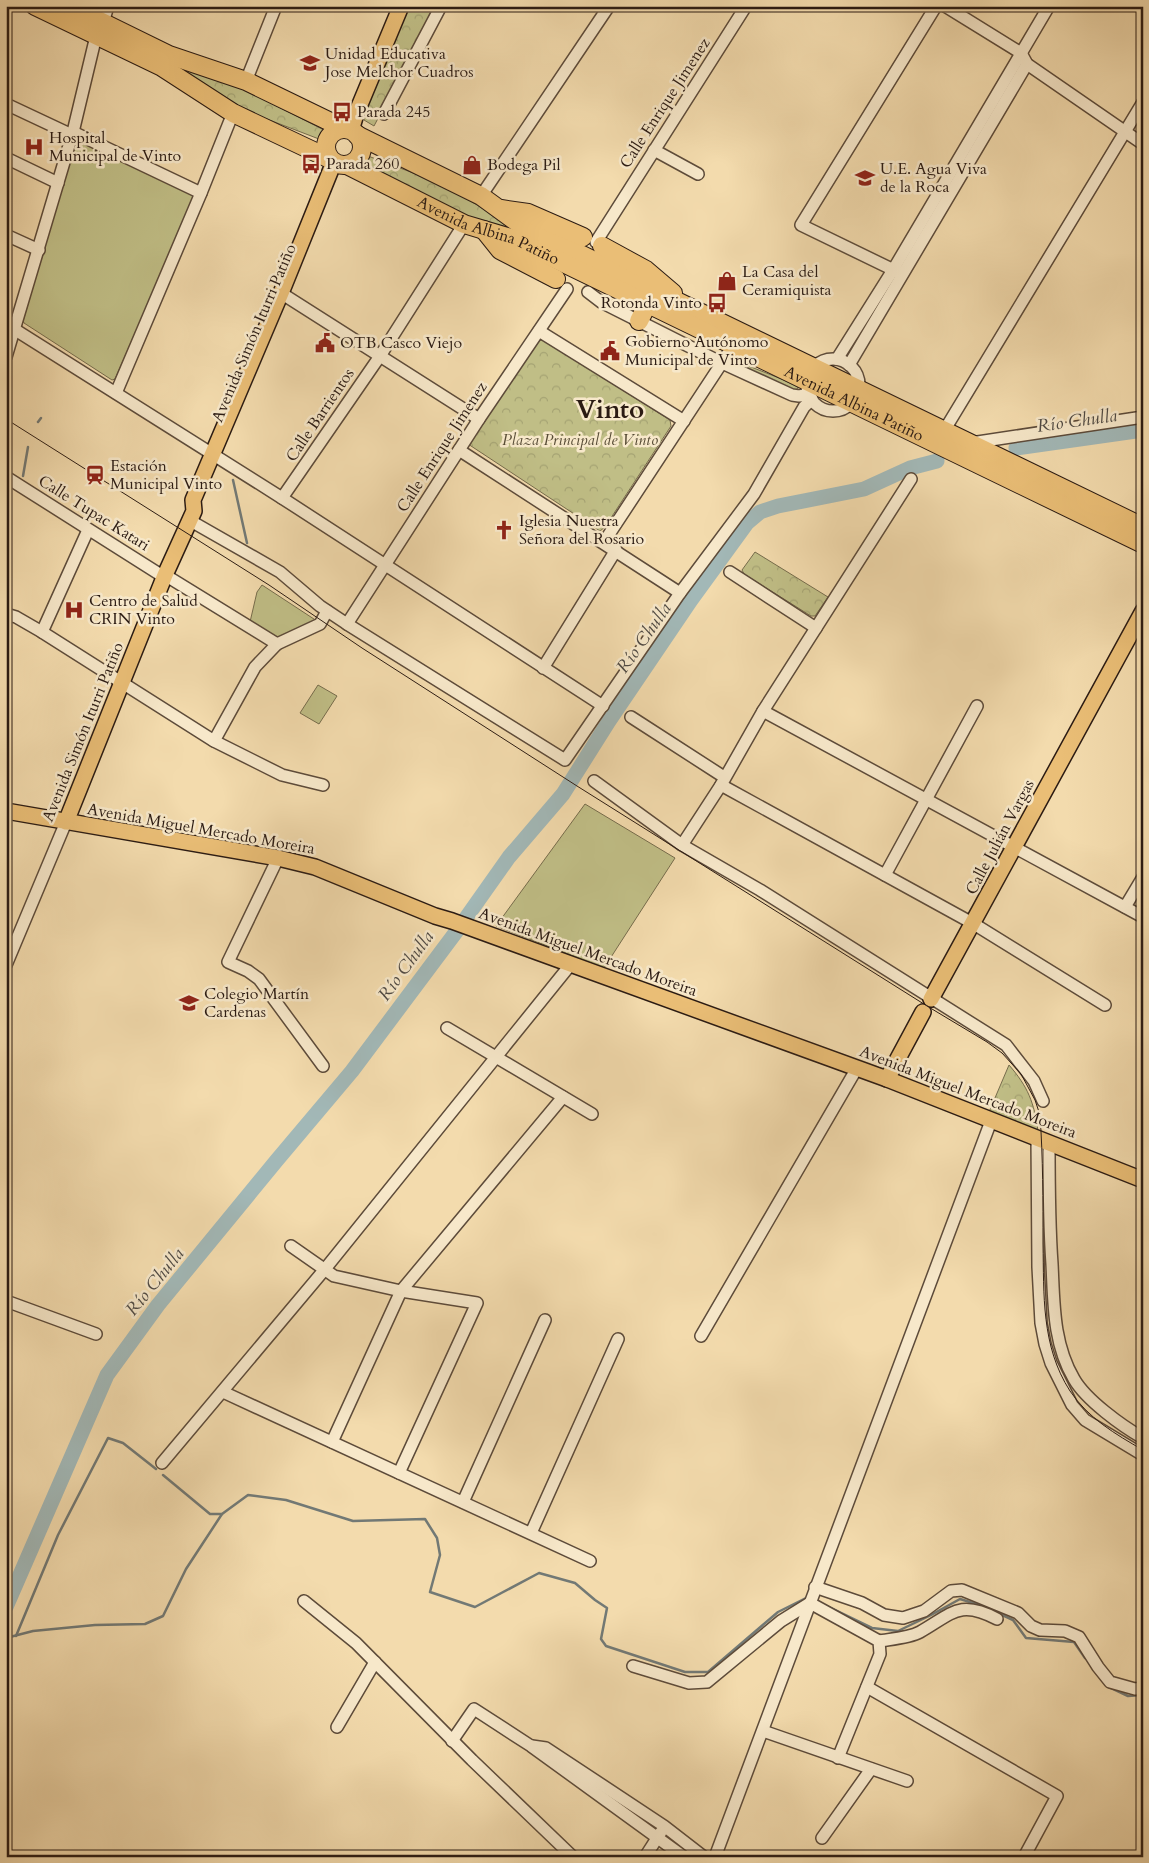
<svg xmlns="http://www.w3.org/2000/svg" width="1149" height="1863" viewBox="0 0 1149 1863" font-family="Cardo,serif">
<defs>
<pattern id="park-crowns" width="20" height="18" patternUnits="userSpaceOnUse" patternTransform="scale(1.25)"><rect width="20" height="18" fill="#c0be86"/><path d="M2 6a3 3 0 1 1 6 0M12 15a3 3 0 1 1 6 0" fill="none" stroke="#a5a373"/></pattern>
</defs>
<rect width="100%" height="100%" fill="#f3dbad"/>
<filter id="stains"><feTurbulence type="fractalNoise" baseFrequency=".004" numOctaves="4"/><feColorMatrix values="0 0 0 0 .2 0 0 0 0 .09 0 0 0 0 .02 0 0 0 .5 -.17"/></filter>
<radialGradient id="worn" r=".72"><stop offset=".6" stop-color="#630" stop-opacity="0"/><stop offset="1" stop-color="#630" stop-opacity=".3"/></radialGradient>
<g fill="#c0be86" stroke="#766c4c">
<polygon points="77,138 195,196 115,379 112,380 24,323 23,321"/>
<polygon points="731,359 784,380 798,387 796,391 732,363"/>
<polygon points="262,585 317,621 277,638 250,622 257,592"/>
<polygon points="318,685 337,696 319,724 300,713"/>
<polygon points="585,804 675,858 604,968 496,926"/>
</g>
<g fill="url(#park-crowns)" stroke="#766c4c">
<polygon points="408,6 437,6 374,126 364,120 370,97"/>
<polygon points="165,62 243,89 324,130 319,139 259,116 217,94"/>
<polygon points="368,156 424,177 469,200 520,232 461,214 363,165"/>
<polygon points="543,340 670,420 671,426 605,527 600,531 468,444 537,341"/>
<polygon points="755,552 828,597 815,616 811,616 744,574 742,570"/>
<path d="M1009 1065C1028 1087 1034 1102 1038 1131L989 1112Z"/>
</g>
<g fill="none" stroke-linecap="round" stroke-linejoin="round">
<g stroke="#727975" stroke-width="2.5">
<polyline points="38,422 41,418"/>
<polyline points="23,476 28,447"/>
<polyline points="233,480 247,543"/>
<polyline points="163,1475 210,1514 222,1514 248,1495 286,1500 353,1521 425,1519 437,1538 440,1555 430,1592 475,1607 539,1573 575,1583 595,1600 607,1608 601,1639 606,1646 685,1672 708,1672 778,1612 806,1598 809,1599"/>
<polyline points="814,1600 872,1628 898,1631 931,1615 960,1599 983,1606 1013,1620 1026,1638 1074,1642 1085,1658"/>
<polyline points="16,1636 58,1535 108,1438 123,1443 156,1469"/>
<polyline points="6,1638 33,1631 95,1625 145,1624 163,1616 186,1569 222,1514"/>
<polyline points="1109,1687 1128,1696 1143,1695"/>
</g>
<g stroke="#a2b8b7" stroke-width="15">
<polyline points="1016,448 1143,430"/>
<polyline points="6,1607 107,1375 158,1305 277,1160 352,1071 456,932 509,857 563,794 609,721 691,600 747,523 760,512 778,506 864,489 910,468 937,461"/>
</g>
<defs>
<g id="minor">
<polyline points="945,6 1021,53 1027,64 1143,144"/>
<polyline points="103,23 108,6"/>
<polyline points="246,81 276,6"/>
<polyline points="6,104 72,135"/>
<polyline points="384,114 441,6"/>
<polyline points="73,132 201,193"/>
<polyline points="654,150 698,174"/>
<polyline points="6,158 58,183"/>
<polyline points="481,196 609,6"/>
<polyline points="6,235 39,250"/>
<polyline points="596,242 746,6"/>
<polyline points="902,274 801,225 936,6"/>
<polyline points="588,292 601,302 722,363 792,395 799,396 810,394"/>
<polyline points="281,293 479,419"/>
<polyline points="6,324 282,498 603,706"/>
<polyline points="539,331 684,421"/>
<polyline points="6,357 73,132 96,36"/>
<polyline points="837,359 893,270 1049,6"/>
<circle cx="833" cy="385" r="26"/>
<polyline points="849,365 1027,64"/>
<polyline points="116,393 201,193 233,113"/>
<polyline points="944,431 1143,102"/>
<polyline points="971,443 1143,417"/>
<polyline points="459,450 680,593"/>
<polyline points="6,477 164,577"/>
<polyline points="282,498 380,356 464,224"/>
<polyline points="189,520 280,572 320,606 347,624 565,760 680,593 754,494 804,407 812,399"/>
<polyline points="604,542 733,346"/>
<polyline points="730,572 816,628"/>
<polyline points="165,575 277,644"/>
<polyline points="6,614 16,617 42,632 214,741 282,775 323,785"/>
<polyline points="347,624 479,419 567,289"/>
<polyline points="42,632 88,530"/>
<polyline points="543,668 616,550"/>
<polyline points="763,711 1143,917"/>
<polyline points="631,717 724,777"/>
<polyline points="214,741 255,667 277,644 320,624 327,611"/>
<polyline points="594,781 682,845 760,890 1006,1045 1034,1081 1043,1101"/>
<polyline points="721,785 974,924 1105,1005"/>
<polyline points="682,845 721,785 763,711 911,479"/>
<polyline points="278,858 228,962 248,971 259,979 323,1066"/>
<polyline points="885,875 977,706"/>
<polyline points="1125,907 1143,877"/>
<polyline points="6,965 66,822"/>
<polyline points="447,1028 592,1114"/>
<polyline points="1037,1137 1038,1267 1041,1323 1045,1344 1051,1363 1072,1405 1085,1420 1143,1455"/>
<path d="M1049 1142C1049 1183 1049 1223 1052 1264 1054 1304 1053 1343 1074 1379 1086 1400 1122 1426 1143 1438"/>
<polyline points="291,1246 334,1276 401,1291 477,1303 399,1473"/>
<polyline points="6,1301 96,1334"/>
<polyline points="701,1336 857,1068"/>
<polyline points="223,1392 590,1561"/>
<polyline points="332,1442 401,1291 563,1097"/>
<polyline points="162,1463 325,1269 571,964"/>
<polyline points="463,1502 545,1320"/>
<polyline points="531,1533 618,1339"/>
<polyline points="815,1587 862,1603 884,1615 903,1618 924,1611 951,1591 962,1590 1018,1613 1031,1626 1040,1630 1065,1631 1079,1637 1098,1667 1110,1682 1135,1689 1143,1688"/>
<polyline points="304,1601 356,1643 472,1760 573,1857"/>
<path d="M879 1641C891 1639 909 1638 920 1632 952 1614 959 1599 997 1619"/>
<polyline points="633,1666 689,1683 707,1682 781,1621 810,1603 879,1641 880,1654 838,1758"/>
<polyline points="867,1687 1057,1796 1024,1857"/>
<polyline points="337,1727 375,1662"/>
<polyline points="763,1731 907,1781"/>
<polyline points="452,1741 474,1709 531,1746 684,1857"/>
<polyline points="532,1746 546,1748 664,1826 704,1857"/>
<polyline points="822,1838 871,1769"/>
<polyline points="645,1857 661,1832"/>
<polyline points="715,1857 991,1121"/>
</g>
<g id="major">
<polyline points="351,131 356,114 401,6"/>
<polyline points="6,811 278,858 315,867 435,916 452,921 887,1079 1143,1180"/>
<polyline points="66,822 165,575 194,511 193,500 281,293 334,162"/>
<polyline points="931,999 1143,611"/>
<polyline points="887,1079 923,1012"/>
</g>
<g id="highway">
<polyline points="35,6 162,67 233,113 330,159"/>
<polyline points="69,6 169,55 246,81 345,129"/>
<circle cx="344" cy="147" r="18"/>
<polyline points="357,135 481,196 521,225 627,277 1143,527"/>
<path id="s1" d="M347 165 464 224 514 239 1143 544"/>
<polyline points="501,209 528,213 583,237"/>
<polyline points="484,230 500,250 556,279"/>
<polyline points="602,246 646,270 673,293"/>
<polyline points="639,321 647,305"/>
</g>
</defs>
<use href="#minor" stroke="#5d4b3a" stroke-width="14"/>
<use href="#major" stroke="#2b1b13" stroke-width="18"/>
<use href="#highway" stroke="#2b1b13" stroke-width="20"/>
<use href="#minor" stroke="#f7e8ca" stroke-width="11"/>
<use href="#major" stroke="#eabe76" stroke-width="15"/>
<use href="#highway" stroke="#eabe76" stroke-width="18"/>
<path stroke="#2b1b13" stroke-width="1" d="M6 419 269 585 362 648 577 786 927 1006 987 1042 1002 1053 1021 1074 1035 1100 1040 1115C1043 1158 1043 1201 1043 1244 1044 1294 1041 1346 1070 1391 1088 1418 1115 1434 1143 1450"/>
</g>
<defs>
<symbol id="school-bare" viewBox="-9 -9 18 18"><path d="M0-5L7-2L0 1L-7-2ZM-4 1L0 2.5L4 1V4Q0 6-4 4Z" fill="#8f2418" stroke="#f7e8ca" stroke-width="2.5" paint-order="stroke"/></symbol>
<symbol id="bus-bare" viewBox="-9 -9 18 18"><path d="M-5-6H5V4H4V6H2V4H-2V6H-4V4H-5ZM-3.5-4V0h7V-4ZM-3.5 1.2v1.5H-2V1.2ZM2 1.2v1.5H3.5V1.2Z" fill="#8f2418" stroke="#f7e8ca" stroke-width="2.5" paint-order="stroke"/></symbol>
<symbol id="hospital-bare" viewBox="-9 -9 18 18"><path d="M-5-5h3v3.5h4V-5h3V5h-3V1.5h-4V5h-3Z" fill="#8f2418" stroke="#f7e8ca" stroke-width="2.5" paint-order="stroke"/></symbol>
<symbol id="shop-bare" viewBox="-9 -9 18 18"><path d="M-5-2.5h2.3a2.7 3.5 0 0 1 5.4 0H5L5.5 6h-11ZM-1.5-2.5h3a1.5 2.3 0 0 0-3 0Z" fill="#8f2418" stroke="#f7e8ca" stroke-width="2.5" paint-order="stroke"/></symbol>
<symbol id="civic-bare" viewBox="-9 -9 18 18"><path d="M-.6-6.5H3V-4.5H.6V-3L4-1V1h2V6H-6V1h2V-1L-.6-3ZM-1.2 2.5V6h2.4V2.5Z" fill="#8f2418" stroke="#f7e8ca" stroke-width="2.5" paint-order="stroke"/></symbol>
<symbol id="station-bare" viewBox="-9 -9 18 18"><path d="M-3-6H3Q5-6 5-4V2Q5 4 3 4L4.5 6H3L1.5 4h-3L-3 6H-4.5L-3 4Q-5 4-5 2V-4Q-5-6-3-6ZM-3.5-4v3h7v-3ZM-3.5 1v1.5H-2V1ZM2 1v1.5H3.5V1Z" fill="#8f2418" stroke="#f7e8ca" stroke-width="2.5" paint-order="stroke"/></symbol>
<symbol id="church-bare" viewBox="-9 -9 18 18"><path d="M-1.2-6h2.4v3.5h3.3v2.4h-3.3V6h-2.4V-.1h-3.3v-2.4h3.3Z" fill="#8f2418" stroke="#f7e8ca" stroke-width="2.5" paint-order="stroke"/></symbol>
</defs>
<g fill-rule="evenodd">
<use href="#school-bare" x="296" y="49" width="28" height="28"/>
<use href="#bus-bare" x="328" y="98" width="28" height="28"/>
<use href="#hospital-bare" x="20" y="133" width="28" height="28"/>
<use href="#bus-bare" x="297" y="150" width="28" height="28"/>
<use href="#shop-bare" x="458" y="151" width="28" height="28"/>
<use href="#school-bare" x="851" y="164" width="28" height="28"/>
<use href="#shop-bare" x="713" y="267" width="28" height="28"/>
<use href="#bus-bare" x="703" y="289" width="28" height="28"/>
<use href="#civic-bare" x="311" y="329" width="28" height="28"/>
<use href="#civic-bare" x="596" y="337" width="28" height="28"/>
<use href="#station-bare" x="81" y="461" width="28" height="28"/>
<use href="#church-bare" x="490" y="516" width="28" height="28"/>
<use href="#hospital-bare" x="60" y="596" width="28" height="28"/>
<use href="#school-bare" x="175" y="989" width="28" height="28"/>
</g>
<g text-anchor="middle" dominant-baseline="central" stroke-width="5" stroke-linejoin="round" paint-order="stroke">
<g font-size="16" fill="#2b1b13" stroke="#f7e8ca" text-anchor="start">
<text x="325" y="54">Unidad Educativa<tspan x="325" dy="18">Jose Melchor Cuadros</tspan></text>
<text x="357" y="112">Parada 245</text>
<text x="49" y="138">Hospital<tspan x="49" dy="18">Municipal de Vinto</tspan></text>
<text x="326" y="164">Parada 260</text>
<text x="487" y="165">Bodega Pil</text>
<text x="880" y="169">U.E. Agua Viva<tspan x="880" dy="18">de la Roca</tspan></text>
<text x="742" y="272">La Casa del<tspan x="742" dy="18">Ceramiquista</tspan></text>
<text x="702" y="303" text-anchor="end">Rotonda Vinto</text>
<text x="625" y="342">Gobierno Autónomo<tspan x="625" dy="18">Municipal de Vinto</tspan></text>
<text x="340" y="343">OTB Casco Viejo</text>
<text x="110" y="466">Estación<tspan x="110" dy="18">Municipal Vinto</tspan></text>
<text x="519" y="521">Iglesia Nuestra<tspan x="519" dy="18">Señora del Rosario</tspan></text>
<text x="89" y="601">Centro de Salud<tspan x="89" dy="18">CRIN Vinto</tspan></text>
<text x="204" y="994">Colegio Martín<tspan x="204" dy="18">Cardenas</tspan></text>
</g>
<g font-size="16" fill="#2b1b13" stroke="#f7e8ca">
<text transform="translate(665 103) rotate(-57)">Calle Enrique Jimenez</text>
<text stroke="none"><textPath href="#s1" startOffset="156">Avenida Albina Patiño</textPath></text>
<text transform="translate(254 333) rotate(-67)">Avenida Simón Iturri Patiño</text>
<text stroke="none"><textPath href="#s1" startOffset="561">Avenida Albina Patiño</textPath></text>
<text transform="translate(320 415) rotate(-56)">Calle Barrientos</text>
<text transform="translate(442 447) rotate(-57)">Calle Enrique Jimenez</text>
<text transform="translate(94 513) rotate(32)">Calle Tupac Katari</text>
<text transform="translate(83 732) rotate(-68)">Avenida Simón Iturri Patiño</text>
<text transform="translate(201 829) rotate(10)">Avenida Miguel Mercado Moreira</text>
<text transform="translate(1000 837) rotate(-62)">Calle Julián Vargas</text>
<text transform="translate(588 952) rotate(20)">Avenida Miguel Mercado Moreira</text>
<text transform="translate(968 1092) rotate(21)">Avenida Miguel Mercado Moreira</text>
</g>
<g font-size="16" font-style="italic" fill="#584c36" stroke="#f7e8ca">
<text x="580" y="440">Plaza Principal de Vinto</text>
</g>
<g font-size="18" font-style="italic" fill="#4f4a44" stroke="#f7e8ca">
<text transform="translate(1077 421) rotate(-8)">Río Chulla</text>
<text transform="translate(644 638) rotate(-55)">Río Chulla</text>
<text transform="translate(406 966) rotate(-54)">Río Chulla</text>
<text transform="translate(155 1282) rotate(-51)">Río Chulla</text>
</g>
<g font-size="26" font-weight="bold" fill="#2b1b13" stroke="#f7e8ca">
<text x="610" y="409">Vinto</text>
</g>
</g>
<rect width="1149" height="1863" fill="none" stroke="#f3dbad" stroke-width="25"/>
<rect x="8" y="8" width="1134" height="1848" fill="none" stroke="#2b1b13" stroke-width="2.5"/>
<rect x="12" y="12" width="1124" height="1838" fill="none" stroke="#2b1b13"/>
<rect width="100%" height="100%" filter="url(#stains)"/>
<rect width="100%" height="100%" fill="url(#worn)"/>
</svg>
